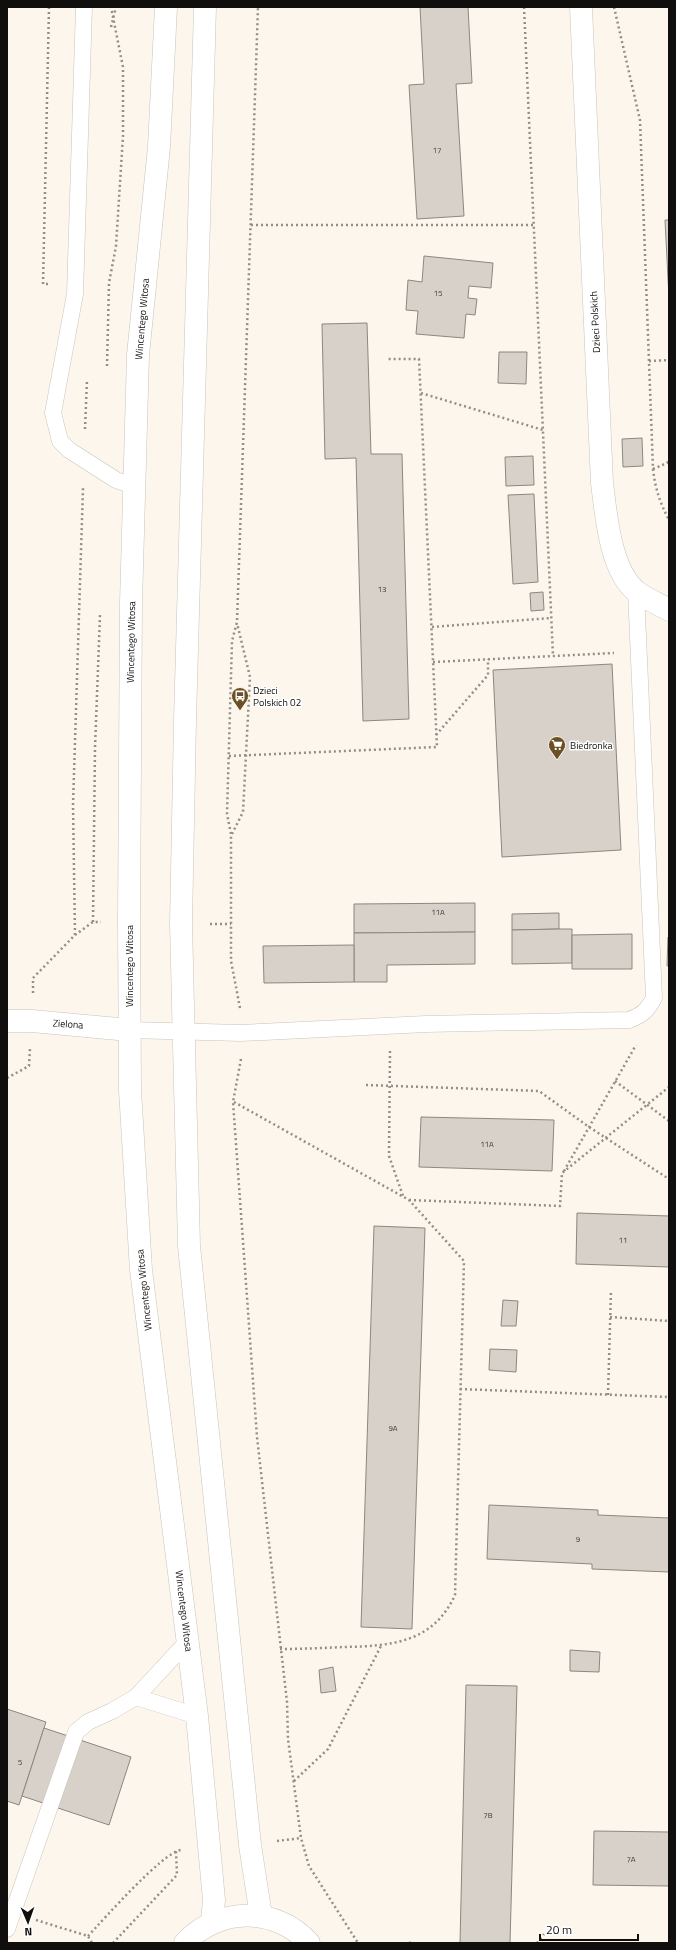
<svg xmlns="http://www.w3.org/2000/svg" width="676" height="1950" viewBox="0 0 676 1950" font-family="'Titillium Web',sans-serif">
<rect width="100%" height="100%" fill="#fcf6ed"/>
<g fill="#d7d1c9" stroke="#8c877f">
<polygon points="420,7 468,7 472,83 456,84 464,216 417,219 409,85 424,84"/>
<polygon points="665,220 669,220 669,298"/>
<polygon points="424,256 493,263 491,288 469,286 468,298 477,299 475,315 466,314 464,338 416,334 418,311 406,310 408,280 422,282"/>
<polygon points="367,323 371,454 402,454 409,719 363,721 356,458 325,459 322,324"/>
<polygon points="499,352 527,352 526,384 498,383"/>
<polygon points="642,438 643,466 623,467 622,439"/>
<polygon points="533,456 534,485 506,486 505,457"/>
<polygon points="534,494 538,582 513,584 508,495"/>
<polygon points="543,592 544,610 531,611 530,593"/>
<polygon points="612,664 621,850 502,857 493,670"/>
<polygon points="475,903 475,932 354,933 354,904"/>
<polygon points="559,913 559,929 512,930 512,914"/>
<polygon points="559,929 572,929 572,963 512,964 512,930"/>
<polygon points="475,932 475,964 387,965 387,982 354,982 354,933"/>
<polygon points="632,934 632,969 572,969 572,935"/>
<polygon points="668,937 669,937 669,966 667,966"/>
<polygon points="354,945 354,982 264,983 263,946"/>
<polygon points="421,1117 554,1120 552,1171 419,1167"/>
<polygon points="577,1213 669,1216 669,1267 576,1264"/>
<polygon points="374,1226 425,1228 412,1629 361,1627"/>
<polygon points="503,1300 518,1301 516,1326 501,1326"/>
<polygon points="490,1349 517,1350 516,1372 489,1370"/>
<polygon points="489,1505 598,1510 598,1515 669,1518 669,1572 592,1569 592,1564 487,1559"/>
<polygon points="570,1650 600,1652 599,1672 570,1671"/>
<polygon points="333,1667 336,1691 321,1693 319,1670"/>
<polygon points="466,1685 517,1686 510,1943 460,1943"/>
<polygon points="7,1709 46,1722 19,1805 7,1801"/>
<polygon points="44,1728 131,1757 109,1825 22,1796"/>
<polygon points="594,1831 669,1832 669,1886 593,1885"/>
</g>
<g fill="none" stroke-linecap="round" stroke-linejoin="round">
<defs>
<g id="service">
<polyline points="84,7 75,294 53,413 60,441 69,450 116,480 136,487"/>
<path d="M129 1030 241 1033 426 1024 629 1020C642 1015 647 1011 654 998L636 591"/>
<polyline points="136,1697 197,1716"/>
<polyline points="7,1929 76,1732 88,1722 112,1711 136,1697 188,1641"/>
</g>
<g id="minor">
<path d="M581 7 602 483C606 514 610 571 637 592 646 599 659 604 669 610"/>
<polyline points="7,1021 32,1021 129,1030"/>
</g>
<g id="secondary">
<polyline points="166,7 159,147 138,355 131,603 129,923 130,1090 141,1270 197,1716 214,1900 212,1922"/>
<polyline points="205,7 185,721 181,924 189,1246 250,1845 261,1916"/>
<path d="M185 1943C218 1907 276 1906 309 1943"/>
</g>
</defs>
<use href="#service" stroke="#c9c4bb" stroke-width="17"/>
<use href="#minor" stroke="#c9c4bb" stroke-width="23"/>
<use href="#secondary" stroke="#c9c4bb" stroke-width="23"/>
<g stroke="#928e88" stroke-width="2.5" stroke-dasharray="2 3" stroke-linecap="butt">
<polyline points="49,7 43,284 50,284"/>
<polyline points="524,7 553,656"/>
<path d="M614 7 640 120 653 469C655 488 660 503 669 520"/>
<polyline points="111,27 116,7"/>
<polyline points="251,225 533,225"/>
<polyline points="649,361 669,360"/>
<polyline points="107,366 109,283 116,246 123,136 123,67 111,7"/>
<polyline points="421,393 543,430"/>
<polyline points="85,429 87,380"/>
<polyline points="653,469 667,463 669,460"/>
<polyline points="432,627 551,618"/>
<polyline points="433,662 614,653"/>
<polyline points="436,735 488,675 488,659"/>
<polyline points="229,756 437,747 419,359 386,359"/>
<polyline points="232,834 243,812 250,677 237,623"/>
<polyline points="93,922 95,748 100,615"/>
<polyline points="210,924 231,924"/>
<polyline points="75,935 73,805 83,488"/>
<polyline points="33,993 33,978 75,935 93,922 101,922"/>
<polyline points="240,1008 231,961 231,834 227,814 232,641 237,622 258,7"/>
<polyline points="390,1051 389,1156 403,1196"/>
<polyline points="241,1059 233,1102 257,1437 287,1702 288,1739 301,1838 309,1866 358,1943"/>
<polyline points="7,1078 29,1066 30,1048"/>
<polyline points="615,1081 669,1121"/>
<polyline points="366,1085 539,1091 589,1127 669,1179"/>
<path d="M234 1102 409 1200 464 1261 455 1595C433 1643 391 1646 344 1647 323 1648 302 1649 280 1649"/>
<polyline points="564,1171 636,1045"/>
<polyline points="409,1200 560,1206 562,1173 669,1087"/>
<polyline points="610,1317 669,1321"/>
<polyline points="460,1389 669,1397"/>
<polyline points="608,1395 611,1290"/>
<polyline points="294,1781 328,1749 381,1646"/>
<polyline points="277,1841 301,1838"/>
<polyline points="36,1920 88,1936 92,1943"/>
<path d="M88 1936C104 1919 163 1852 181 1850"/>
<polyline points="409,1942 410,1943"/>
<polyline points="113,1943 177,1875 176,1851"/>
<polyline points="537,1943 544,1934"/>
</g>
<use href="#service" stroke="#fff" stroke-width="16"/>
<use href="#minor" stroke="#fff" stroke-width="22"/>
<use href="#secondary" stroke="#fff" stroke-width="22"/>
</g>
<defs>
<symbol id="bus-pin" viewBox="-11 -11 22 30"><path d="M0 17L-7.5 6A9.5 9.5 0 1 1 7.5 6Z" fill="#6c5023" stroke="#fff"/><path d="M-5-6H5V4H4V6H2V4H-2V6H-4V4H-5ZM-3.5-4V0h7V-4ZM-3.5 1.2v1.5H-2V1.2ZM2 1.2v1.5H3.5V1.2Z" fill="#fff"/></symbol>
<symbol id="supermarket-pin" viewBox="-11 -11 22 30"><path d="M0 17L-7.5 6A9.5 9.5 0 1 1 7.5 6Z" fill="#6c5023" stroke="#fff"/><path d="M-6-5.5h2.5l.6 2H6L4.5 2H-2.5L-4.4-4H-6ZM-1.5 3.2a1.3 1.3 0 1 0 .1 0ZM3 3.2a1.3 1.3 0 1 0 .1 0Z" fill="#fff"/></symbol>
</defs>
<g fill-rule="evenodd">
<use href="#bus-pin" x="230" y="686" width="20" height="27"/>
<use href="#supermarket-pin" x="547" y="735" width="20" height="27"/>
</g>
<g text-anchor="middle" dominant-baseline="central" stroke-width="3" stroke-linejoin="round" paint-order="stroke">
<g font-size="8" fill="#42403c">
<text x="437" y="150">17</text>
<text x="438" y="293">15</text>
<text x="382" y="589">13</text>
<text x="438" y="912">11A</text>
<text x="487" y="1144">11A</text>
<text x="623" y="1240">11</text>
<text x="393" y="1428">9A</text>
<text x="578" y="1539">9</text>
<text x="20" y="1762">5</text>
<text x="488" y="1815">7B</text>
<text x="631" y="1859">7A</text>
</g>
<g font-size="10" fill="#110f0d" stroke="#fff">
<text transform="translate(142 319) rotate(-85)">Wincentego Witosa</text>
<text transform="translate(595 322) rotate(-93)">Dzieci Polskich</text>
<text transform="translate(131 642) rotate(-89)">Wincentego Witosa</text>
<text transform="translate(129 966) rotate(-90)">Wincentego Witosa</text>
<text transform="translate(68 1024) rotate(4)">Zielona</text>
<text transform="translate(144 1290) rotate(-96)">Wincentego Witosa</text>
<text transform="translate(184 1611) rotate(83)">Wincentego Witosa</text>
</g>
<g font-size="10" fill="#110f0d" stroke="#fff" text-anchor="start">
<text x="253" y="690">Dzieci<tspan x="253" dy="12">Polskich 02</tspan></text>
<text x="570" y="745">Biedronka</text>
</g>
</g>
<rect width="676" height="1950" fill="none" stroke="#110f0d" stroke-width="16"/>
<g transform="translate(28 1922) rotate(178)" stroke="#ffffff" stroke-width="3" paint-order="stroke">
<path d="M0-3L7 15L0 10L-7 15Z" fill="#110f0d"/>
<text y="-6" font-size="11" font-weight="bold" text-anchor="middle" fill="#110f0d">N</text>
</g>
<path d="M540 1934v6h98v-6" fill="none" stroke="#110f0d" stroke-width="2"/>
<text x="546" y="1934" font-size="12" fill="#110f0d" stroke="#ffffff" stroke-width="3" paint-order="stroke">20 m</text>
</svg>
